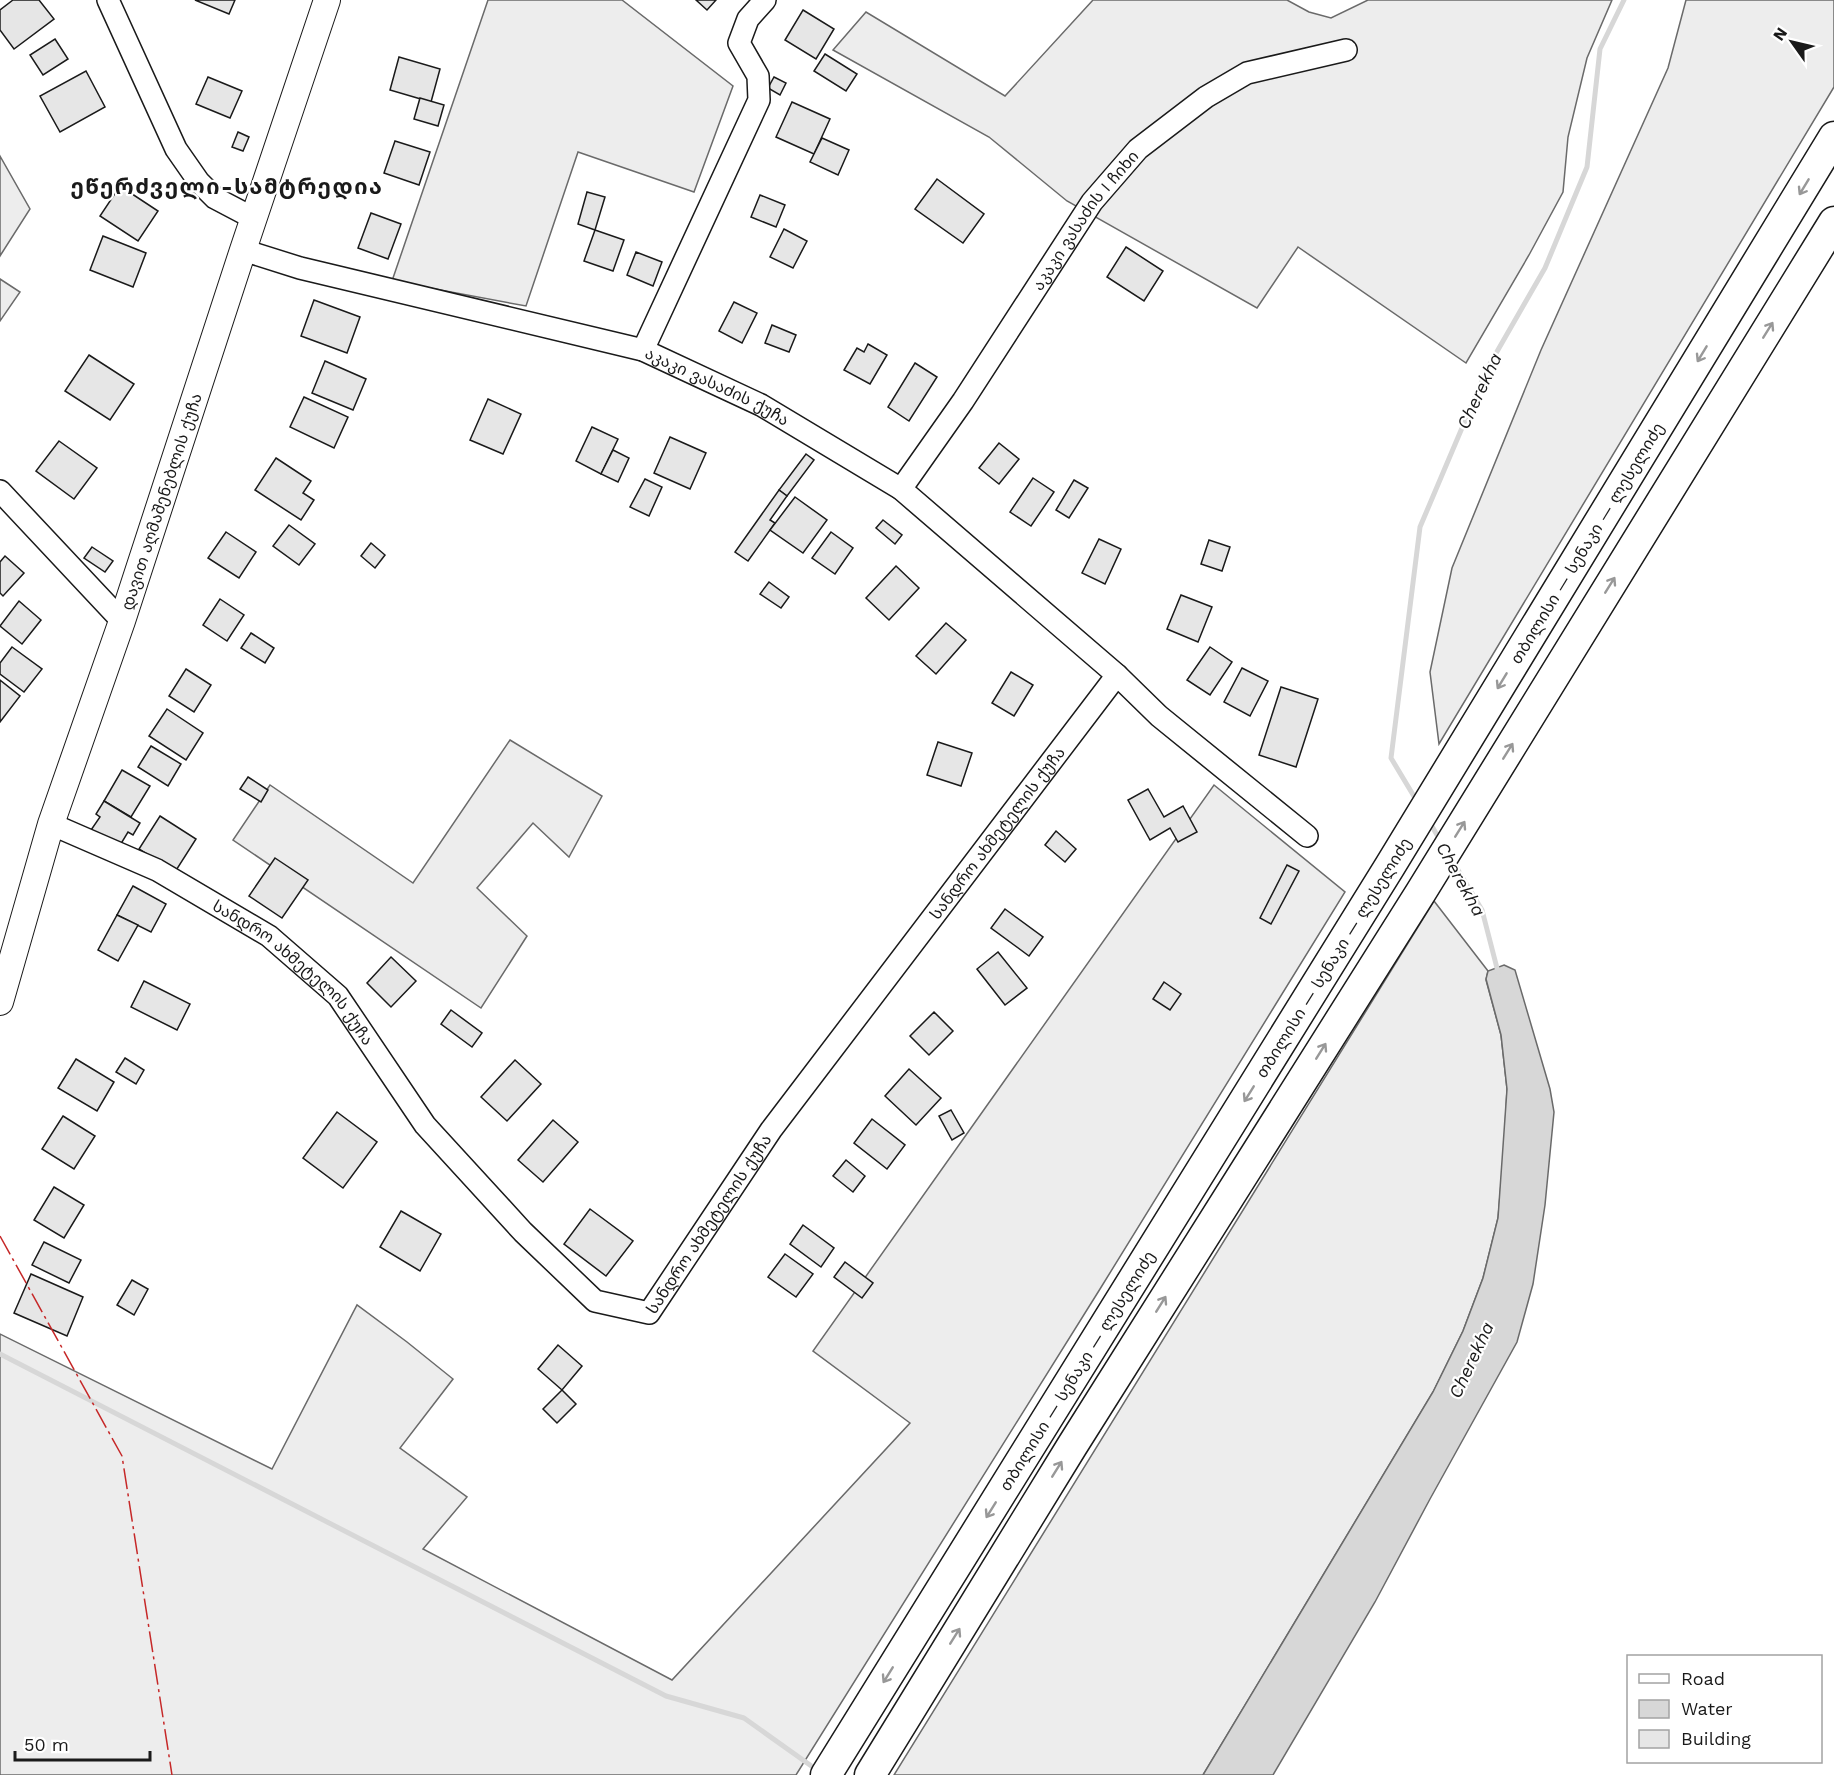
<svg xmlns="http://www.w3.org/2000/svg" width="1834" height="1775" viewBox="0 0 1834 1775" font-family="'Work Sans','Noto Sans Georgian',sans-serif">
<rect width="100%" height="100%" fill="#fff"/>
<g fill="#ededed" stroke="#6a6a6a" stroke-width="1.5">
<polygon points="488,0 622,0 733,86 694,192 578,152 526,306 392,281"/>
<polygon points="1093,0 1287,0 1309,12 1331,18 1368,0 1612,0 1587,58 1568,137 1563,192 1529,255 1466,363 1298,247 1257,308 1067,201 989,137 833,50 866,12 1005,96"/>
<polygon points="1686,0 1834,0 1834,87 1439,744 1430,672 1452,568 1541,350 1668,68"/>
<polygon points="0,156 30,209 0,256"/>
<polygon points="0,279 20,292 0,321"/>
<polygon points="510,740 602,796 569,857 533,823 477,888 527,936 481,1008 233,840 270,785 413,883"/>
<polygon points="1214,785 1345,892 1100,1289 796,1775 0,1775 0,1334 272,1469 357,1305 407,1342 453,1379 400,1448 467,1497 423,1549 672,1680 910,1423 813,1351"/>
<polygon points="1434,901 1488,971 1486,980 1501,1035 1507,1089 1504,1149 1498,1218 1483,1278 1463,1331 1433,1392 1203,1775 894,1775"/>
</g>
<polygon fill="#d7d7d7" stroke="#6a6a6a" stroke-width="1.5" points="1504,965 1515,970 1550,1089 1554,1112 1545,1205 1533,1284 1517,1342 1430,1499 1375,1602 1273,1775 1203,1775 1433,1392 1463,1331 1483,1278 1498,1218 1507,1089 1501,1035 1486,979 1488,971"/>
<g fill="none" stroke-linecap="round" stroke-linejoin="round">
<g stroke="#d7d7d7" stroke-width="5">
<polyline points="1418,803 1391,758 1420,527 1487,369 1545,268 1587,167 1600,49 1624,0"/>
<polyline points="1429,821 1441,842"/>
<polyline points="1452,860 1482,910 1498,972"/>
<polyline points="0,1354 666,1696 744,1718 817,1770"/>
</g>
</g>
<g fill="#e6e6e6" stroke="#1a1a1a" stroke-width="1.5">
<polygon points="13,0 39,0 54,19 14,49 0,30 0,10"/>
<polygon points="195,0 235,0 229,14"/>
<polygon points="696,0 716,0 707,10"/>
<polygon points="803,10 834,29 816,59 785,40"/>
<polygon points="55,39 68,59 43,75 30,55"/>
<polygon points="825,54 857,74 846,91 814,71"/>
<polygon points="399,57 440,69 431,102 390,90"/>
<polygon points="86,71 105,107 60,132 40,96"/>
<polygon points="208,77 242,91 230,118 196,104"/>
<polygon points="774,77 786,83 780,95 768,88"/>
<polygon points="420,98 444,105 438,126 414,119"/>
<polygon points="792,102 830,119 814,154 776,137"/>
<polygon points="238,132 249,137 243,151 232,147"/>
<polygon points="822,138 849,150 838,175 810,162"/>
<polygon points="395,141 430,152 419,185 384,173"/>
<polygon points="937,179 984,214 963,243 915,209"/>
<polygon points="120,186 158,211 138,241 100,216"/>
<polygon points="587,192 605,197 595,230 578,224"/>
<polygon points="760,195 785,205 776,227 751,217"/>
<polygon points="371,213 401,224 388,259 358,248"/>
<polygon points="784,229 807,241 793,268 770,257"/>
<polygon points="595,230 624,240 613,271 584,261"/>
<polygon points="103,236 146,253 133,287 90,270"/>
<polygon points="1126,247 1163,271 1144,301 1107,277"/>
<polygon points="636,252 662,262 653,286 627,275"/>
<polygon points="314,300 360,317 347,353 301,336"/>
<polygon points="734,302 757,313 742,343 719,331"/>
<polygon points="772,325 796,335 789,352 765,343"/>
<polygon points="868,344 887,355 870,384 844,370 857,348 864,352"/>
<polygon points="89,355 134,384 110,420 65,391"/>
<polygon points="325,361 366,379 353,410 312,393"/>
<polygon points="915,363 937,377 909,421 888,407"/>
<polygon points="304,397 348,417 334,448 290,427"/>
<polygon points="488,399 521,414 503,454 470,440"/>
<polygon points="592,427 618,439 601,474 576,461"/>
<polygon points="670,437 706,453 690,489 654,473"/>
<polygon points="59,441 97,468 74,499 36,471"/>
<polygon points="999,443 1019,459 999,484 979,468"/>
<polygon points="613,450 629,458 618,482 601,474"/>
<polygon points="806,454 814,460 787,496 779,490"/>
<polygon points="276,458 311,481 303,493 314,500 301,520 255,490"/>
<polygon points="1033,478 1054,492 1031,526 1010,512"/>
<polygon points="645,479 662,487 649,516 630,507"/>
<polygon points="1074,480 1088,488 1069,518 1056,510"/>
<polygon points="779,490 787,496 770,520 775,523 748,561 735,552"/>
<polygon points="795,497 827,520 803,553 770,530"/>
<polygon points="883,520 902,535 895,544 876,528"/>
<polygon points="289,525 315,544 299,565 273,546"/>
<polygon points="226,532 256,552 239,578 208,558"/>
<polygon points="831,532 853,548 835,574 812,558"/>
<polygon points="1099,539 1121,549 1105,584 1082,573"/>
<polygon points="1209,540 1230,547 1222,571 1201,564"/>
<polygon points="371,543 385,555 375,568 361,556"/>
<polygon points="92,547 113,561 105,572 84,558"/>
<polygon points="5,556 24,573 3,596 0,593 0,562"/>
<polygon points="896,566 919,588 889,620 866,598"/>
<polygon points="769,582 789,597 781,608 760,594"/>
<polygon points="1181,595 1212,607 1198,642 1167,629"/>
<polygon points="220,599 244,615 227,641 203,625"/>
<polygon points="19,601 41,620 22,644 0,626"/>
<polygon points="946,623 966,640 936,674 916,656"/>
<polygon points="251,633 274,648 265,663 241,648"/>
<polygon points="12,647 42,669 24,692 0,674 0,663"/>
<polygon points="1210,647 1232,662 1210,695 1187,680"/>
<polygon points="1242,668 1268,681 1250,716 1224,702"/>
<polygon points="186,669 211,685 194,712 169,696"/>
<polygon points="1011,672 1033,685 1014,716 992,703"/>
<polygon points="0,680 20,696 0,722"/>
<polygon points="1281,687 1318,699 1296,767 1259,755"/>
<polygon points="167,709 203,733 186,760 149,736"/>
<polygon points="938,742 972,753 961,786 927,775"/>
<polygon points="151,746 181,764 168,786 138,767"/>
<polygon points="122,770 150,786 131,817 104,801"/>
<polygon points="248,777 268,790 261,802 240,789"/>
<polygon points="1148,789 1164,817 1183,806 1197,832 1178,842 1170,828 1150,840 1128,800"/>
<polygon points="104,801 140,823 133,835 128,832 119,847 91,830 100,817 96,814"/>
<polygon points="160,816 196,839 175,872 139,849"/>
<polygon points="1056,831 1076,849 1065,862 1045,845"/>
<polygon points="275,858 308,880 282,918 249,896"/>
<polygon points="1287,865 1299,871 1271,924 1260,918"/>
<polygon points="133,886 166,904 151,932 117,915"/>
<polygon points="1005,909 1043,937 1029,956 991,928"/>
<polygon points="117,915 138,925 118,961 98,950"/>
<polygon points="998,952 1027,988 1005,1005 977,969"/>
<polygon points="391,957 416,981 391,1007 367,983"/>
<polygon points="144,981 190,1004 177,1030 131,1007"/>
<polygon points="1164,982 1181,994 1170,1010 1153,999"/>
<polygon points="451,1010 482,1033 472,1047 441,1024"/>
<polygon points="934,1012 953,1031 929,1055 910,1036"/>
<polygon points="125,1058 144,1070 136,1084 116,1072"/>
<polygon points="76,1059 114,1082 97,1111 58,1088"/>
<polygon points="515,1060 541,1084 507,1121 481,1097"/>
<polygon points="909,1069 941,1098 916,1125 885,1096"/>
<polygon points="951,1110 964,1133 952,1140 939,1116"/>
<polygon points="337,1112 377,1142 343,1188 303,1158"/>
<polygon points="63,1116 95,1136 74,1169 42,1149"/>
<polygon points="872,1119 905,1145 887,1169 854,1143"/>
<polygon points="553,1120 578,1142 543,1182 518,1160"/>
<polygon points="846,1160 865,1176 853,1192 833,1176"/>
<polygon points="54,1187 84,1205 64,1238 34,1220"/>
<polygon points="590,1209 633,1241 606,1276 564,1244"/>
<polygon points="401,1211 441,1234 420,1271 380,1247"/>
<polygon points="803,1225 834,1248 821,1267 790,1244"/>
<polygon points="44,1242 81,1260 69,1283 32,1265"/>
<polygon points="785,1254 813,1274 796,1297 768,1277"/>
<polygon points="845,1262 873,1283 862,1298 834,1277"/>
<polygon points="31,1274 83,1297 67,1336 14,1313"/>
<polygon points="132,1280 148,1289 134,1315 117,1305"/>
<polygon points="558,1345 582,1366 562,1390 538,1369"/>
<polygon points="562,1390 576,1404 557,1423 543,1409"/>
</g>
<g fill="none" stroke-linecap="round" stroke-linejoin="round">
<defs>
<g id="minor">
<polyline points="108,0 176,149 199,182 215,198 253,218"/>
<path id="s1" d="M243 250 300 268 643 350 761 405 901 489 1117 675 1159 716 1307 836"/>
<polyline points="643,350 759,100 758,76 739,43 748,19 765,0"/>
<path id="s2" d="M901 489 963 401 1092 202 1138 149 1206 97 1247 73 1346 50"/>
<polyline points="0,491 122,621"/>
<path id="s3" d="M51 824 157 870 269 936 338 996 425 1125 523 1232 595 1301 649 1313 771 1130 1117 675"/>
</g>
<g id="major">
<path id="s4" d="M0 1002 51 824 122 621 243 250 327 0"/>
</g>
<g id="highway">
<path id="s5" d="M826 1775 1390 866 1834 137"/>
<polyline points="870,1775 1072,1446 1421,892 1834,222"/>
</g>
</defs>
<use href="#minor" stroke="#1a1a1a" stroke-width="24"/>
<use href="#major" stroke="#1a1a1a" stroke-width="28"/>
<use href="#highway" stroke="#1a1a1a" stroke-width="33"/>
<use href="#minor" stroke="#fff" stroke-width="21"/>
<use href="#major" stroke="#fff" stroke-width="26"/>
<use href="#highway" stroke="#fff" stroke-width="30"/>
<polyline stroke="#c62828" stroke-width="1.5" stroke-dasharray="21 4.5 3 4.5" stroke-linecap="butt" points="0,1236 122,1456 172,1775"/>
</g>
<defs><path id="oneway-shaft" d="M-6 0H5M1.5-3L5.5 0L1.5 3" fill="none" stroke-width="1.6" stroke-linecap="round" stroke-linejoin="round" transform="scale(1.5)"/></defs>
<g stroke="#989898">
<use href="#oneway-shaft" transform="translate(1804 187) rotate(121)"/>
<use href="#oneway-shaft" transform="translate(1768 330) rotate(-58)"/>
<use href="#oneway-shaft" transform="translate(1702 354) rotate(121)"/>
<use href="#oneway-shaft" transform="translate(1610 585) rotate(-58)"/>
<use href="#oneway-shaft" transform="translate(1502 681) rotate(121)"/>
<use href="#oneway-shaft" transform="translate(1508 751) rotate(-58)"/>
<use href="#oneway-shaft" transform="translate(1460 829) rotate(-58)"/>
<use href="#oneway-shaft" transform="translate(1321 1051) rotate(-58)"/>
<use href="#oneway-shaft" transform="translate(1249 1094) rotate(122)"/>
<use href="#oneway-shaft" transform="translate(1161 1304) rotate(-58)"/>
<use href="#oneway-shaft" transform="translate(1057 1469) rotate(-58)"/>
<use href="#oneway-shaft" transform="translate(991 1510) rotate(122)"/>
<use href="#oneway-shaft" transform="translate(955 1636) rotate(-58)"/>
<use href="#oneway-shaft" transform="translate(888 1675) rotate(122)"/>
</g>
<g text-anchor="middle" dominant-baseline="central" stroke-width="4.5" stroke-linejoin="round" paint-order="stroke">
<g font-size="16" fill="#1a1a1a" stroke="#fff">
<text stroke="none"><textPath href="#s2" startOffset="326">აკაკი ვასაძის I ჩიხი</textPath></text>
<text stroke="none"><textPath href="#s1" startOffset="495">აკაკი ვასაძის ქუჩა</textPath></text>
<text stroke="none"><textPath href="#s4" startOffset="526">დავით აღმაშენებლის ქუჩა</textPath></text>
<text stroke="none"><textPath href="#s5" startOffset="1448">თბილისი — სენაკი — ლესელიძე</textPath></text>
<text stroke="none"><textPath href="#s3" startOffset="1386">სანდრო ახმეტელის ქუჩა</textPath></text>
<text stroke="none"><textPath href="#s5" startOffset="962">თბილისი — სენაკი — ლესელიძე</textPath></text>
<text stroke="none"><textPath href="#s3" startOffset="288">სანდრო ახმეტელის ქუჩა</textPath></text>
<text stroke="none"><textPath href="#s3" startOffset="900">სანდრო ახმეტელის ქუჩა</textPath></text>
<text stroke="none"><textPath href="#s5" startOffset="476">თბილისი — სენაკი — ლესელიძე</textPath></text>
</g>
<g font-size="18" font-style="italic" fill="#1a1a1a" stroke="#fff">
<text transform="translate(1479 391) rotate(-65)">Cherekha</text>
<text transform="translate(1461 879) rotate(61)">Cherekha</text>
<text transform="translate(1471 1360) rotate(-65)">Cherekha</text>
</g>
<g font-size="22" font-weight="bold" letter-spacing="1.5" fill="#1a1a1a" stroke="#fff">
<text x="227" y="186">ეწერძველი-სამტრედია</text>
</g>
</g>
<rect x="1627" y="1655" width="195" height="108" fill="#ffffff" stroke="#a3a3a3" stroke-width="1.5"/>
<rect x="1639" y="1674" width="30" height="9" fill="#ffffff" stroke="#a3a3a3" stroke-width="1.5"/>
<text x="1681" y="1685" font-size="18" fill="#1a1a1a">Road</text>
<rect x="1639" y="1700" width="30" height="18" fill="#d7d7d7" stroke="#a3a3a3" stroke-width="1.5"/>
<text x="1681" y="1715" font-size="18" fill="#1a1a1a">Water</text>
<rect x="1639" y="1730" width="30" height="18" fill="#e6e6e6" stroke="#a3a3a3" stroke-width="1.5"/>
<text x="1681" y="1745" font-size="18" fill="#1a1a1a">Building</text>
<g transform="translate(1792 42) rotate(304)" stroke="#ffffff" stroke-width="4.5" paint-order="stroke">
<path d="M0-4.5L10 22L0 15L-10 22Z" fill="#1a1a1a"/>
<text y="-9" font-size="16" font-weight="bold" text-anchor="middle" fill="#1a1a1a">N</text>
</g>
<path d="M15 1751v9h135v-9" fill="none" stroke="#1a1a1a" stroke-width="3"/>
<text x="24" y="1751" font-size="18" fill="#1a1a1a" stroke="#ffffff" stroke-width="4.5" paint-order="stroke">50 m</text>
</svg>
